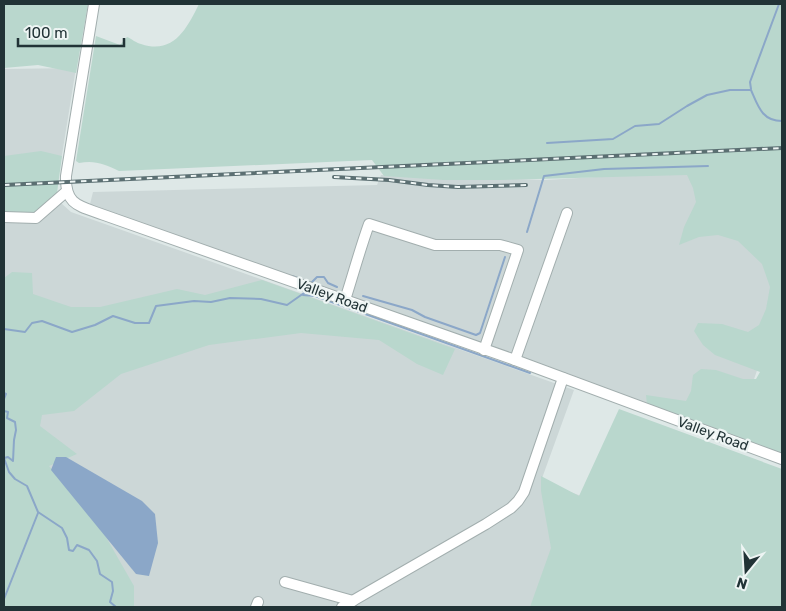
<svg xmlns="http://www.w3.org/2000/svg" width="786" height="611" viewBox="0 0 786 611" font-family="Rubik,sans-serif">
<rect width="100%" height="100%" fill="#dee8e7"/>
<g fill="#ccd7d7">
<polygon points="76,68 60,167 4,169 4,69"/>
<polygon points="782,166 782,298 734,437 495,347 107,211 90,204 93,192 377,185 381,175 546,180"/>
<polygon points="54,192 61,203 71,212 574,390 541,481 584,497 548,607 74,607 25,450 4,314 4,195"/>
</g>
<g fill="#b9d7cd">
<polygon points="4,4 88,4 76,73 38,65 4,68"/>
<path d="M199 4H782V454L647 405 646 395 686 401 691 391 693 375 701 369 716 370 743 379H756L760 372 715 355 703 345 694 331 698 323 722 324 748 332 759 325 766 309 770 287 762 264 738 241 718 235 699 237 679 245 684 227 696 202 693 188 687 175 500 180H444L384 176 372 160 119 171C104 164 95 160 79 163L76 161 96 36 120 45 127 37C132 39 136 43 141 44 174 55 187 28 199 4Z"/>
<polygon points="41,151 62,156 57,193 32,214 4,217 4,156"/>
<polygon points="12,272 32,273 33,294 71,307 100,307 177,289 205,295 262,280 455,349 443,375 417,364 379,340 301,333 209,345 121,374 74,411 42,415 40,426 77,454 49,466 91,511 134,586 134,607 4,607 4,278"/>
<polygon points="619,409 782,469 782,607 530,607 551,548 541,491 541,476 579,496"/>
</g>
<polygon fill="#8ba7c8" points="56,457 66,457 142,501 155,514 158,543 149,576 136,574 51,470"/>
<g fill="none" stroke-linecap="round" stroke-linejoin="round">
<g stroke="#8ba7c8" stroke-width="2">
<polyline points="751,89 750,82 779,4"/>
<path d="M547 143 613 139 635 126 659 124 687 106 707 95 730 90H751C758 106 762 121 782 121"/>
<polyline points="527,232 544,176 604,169 708,166"/>
<polyline points="292,276 311,283 317,277 324,277 328,283 337,287"/>
<polyline points="303,295 315,296 530,373"/>
<polyline points="363,296 412,310 425,317 476,335 480,333 505,257"/>
<polyline points="4,329 25,332 32,323 42,321 72,332 95,325 113,316 135,323 149,323 156,306 194,301 211,302 230,298 261,299 287,305 304,293"/>
<polyline points="4,393 6,394 4,399"/>
<polyline points="4,411 8,412 7,418 15,422 16,430 14,440 13,461 8,457 4,458 9,472 15,479 27,486 38,512 62,528 67,538 69,550 73,551 77,545 89,550 97,561 100,574 112,582 113,591 110,602 116,607"/>
<polyline points="4,599 38,513"/>
</g>
<defs>
<g id="minor">
<path d="M94 4 66 176C65 206 80 206 104 215L515 360 782 459"/>
<polyline points="4,217 36,218 67,191"/>
<path d="M345 300C353 275 360 249 369 224L435 245H500L518 250 484 350"/>
<polyline points="515,360 567,213"/>
<polyline points="285,582 353,601"/>
<polyline points="256,607 258,602"/>
<polyline points="342,607 486,524 511,508 518,501 524,492 563,378"/>
</g>
</defs>
<use href="#minor" stroke="#a2aeae" stroke-width="12"/>
<use href="#minor" stroke="#fff" stroke-width="10"/>
<defs>
<g id="rail">
<polyline points="334,177 389,180 428,185 458,187 526,185"/>
<polyline points="4,185 782,148"/>
</g>
</defs>
<use href="#rail" stroke="#5b6f72" stroke-width="4"/>
<use href="#rail" stroke="#eef5f4" stroke-width="2" stroke-dasharray="5.5" stroke-linecap="butt"/>
</g>
<g text-anchor="middle" dominant-baseline="central" stroke-width="4.5" stroke-linejoin="round" paint-order="stroke">
<g font-size="14" fill="#213336" stroke="#eef5f4">
<text transform="translate(332 296) rotate(20)">Valley Road</text>
<text transform="translate(713 434) rotate(20)">Valley Road</text>
</g>
</g>
<rect width="786" height="611" fill="none" stroke="#213336" stroke-width="10"/>
<g transform="translate(746 571) rotate(198)" stroke="#eef5f4" stroke-width="4" paint-order="stroke">
<path d="M0-4L9 19L0 12L-9 19Z" fill="#213336"/>
<text y="-8" font-size="14" font-weight="bold" text-anchor="middle" fill="#213336">N</text>
</g>
<path d="M18 38v8h106v-8" fill="none" stroke="#213336" stroke-width="2.5"/>
<text x="25" y="38" font-size="15" fill="#213336" stroke="#eef5f4" stroke-width="4" paint-order="stroke">100 m</text>
</svg>
